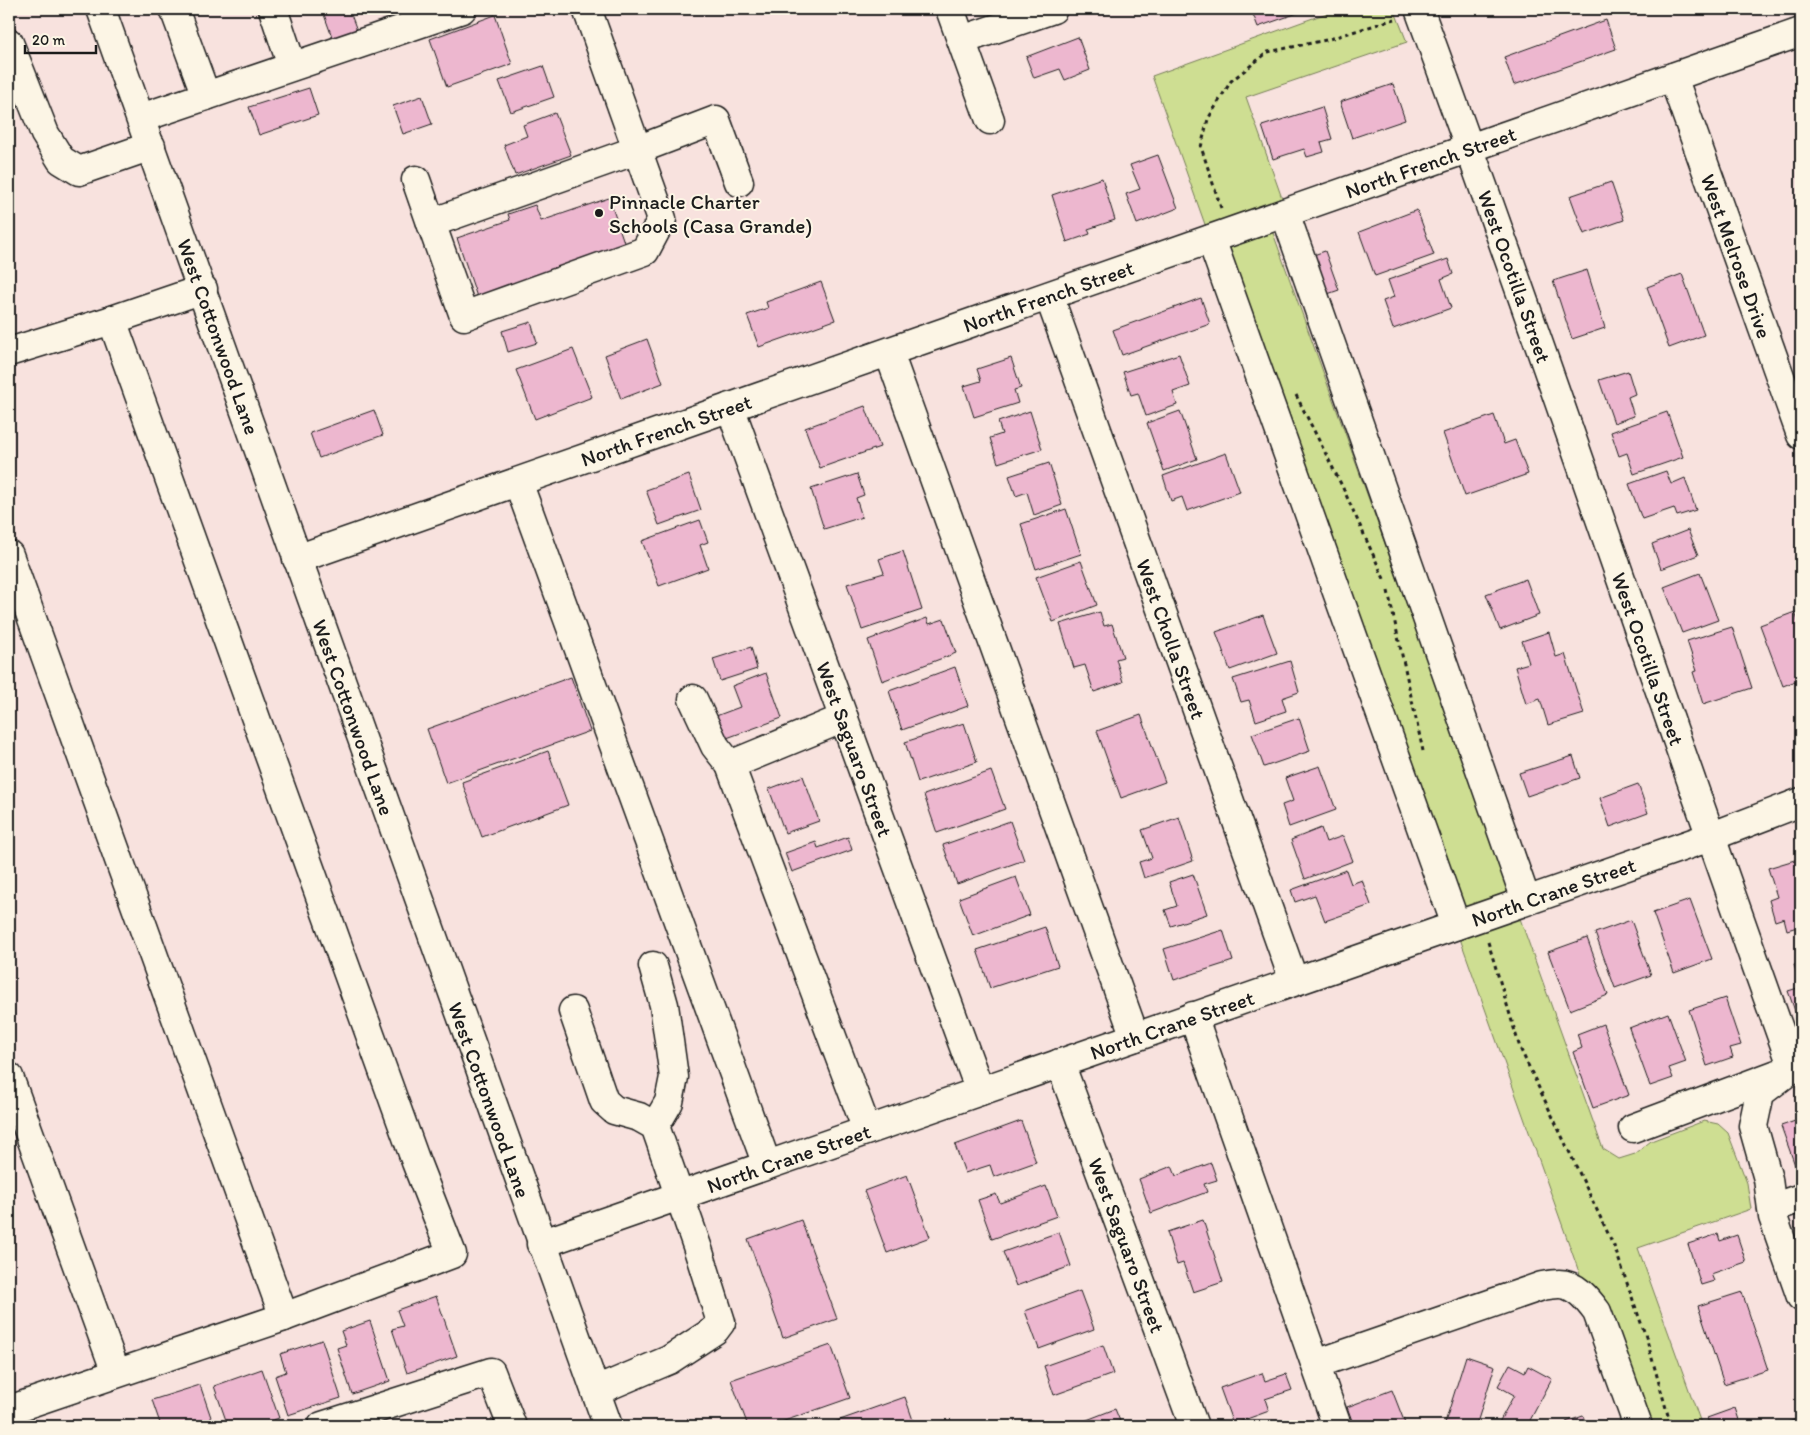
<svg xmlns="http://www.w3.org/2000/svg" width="1810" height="1435" viewBox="0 0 1810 1435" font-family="Itim,sans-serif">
<rect width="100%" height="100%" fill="#f8e2de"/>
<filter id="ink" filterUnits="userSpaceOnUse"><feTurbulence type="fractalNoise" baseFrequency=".02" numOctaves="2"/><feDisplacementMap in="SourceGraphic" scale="10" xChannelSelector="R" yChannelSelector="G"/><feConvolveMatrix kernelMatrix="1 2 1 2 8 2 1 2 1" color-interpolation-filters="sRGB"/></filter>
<g filter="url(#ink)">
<polygon fill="#cede92" stroke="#757d57" points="1338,9 1394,9 1407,42 1246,97 1283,201 1264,208 1603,1149 1619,1159 1635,1154 1651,1141 1704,1121 1718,1124 1728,1133 1747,1183 1751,1209 1638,1248 1702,1426 1634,1426 1152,76"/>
<g fill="#edb7cf" stroke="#1c1c1c">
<polygon points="322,9 349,9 359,36 335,45"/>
<polygon points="1251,9 1309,9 1258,27"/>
<polygon points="495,15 512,64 447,87 430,39"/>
<polygon points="1606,20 1616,49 1514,85 1504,57"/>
<polygon points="1078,37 1090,70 1065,80 1060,69 1034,78 1026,57"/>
<polygon points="543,66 554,97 511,112 499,81"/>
<polygon points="1393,84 1405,120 1352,138 1340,102"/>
<polygon points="309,88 318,115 259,135 249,107"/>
<polygon points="422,96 432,124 403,134 393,106"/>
<polygon points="1322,107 1332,139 1321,142 1324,152 1307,157 1304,149 1273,159 1262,126"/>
<polygon points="555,113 571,155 515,175 504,145 527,136 523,125"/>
<polygon points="1158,155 1178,208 1137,224 1126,194 1140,189 1130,165"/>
<polygon points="1102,178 1115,220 1088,229 1090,234 1067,242 1052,195"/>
<polygon points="1611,182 1624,220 1584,234 1570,196"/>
<polygon points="609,198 626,248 477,297 457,238 510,220 508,214 535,205 541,221"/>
<polygon points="1417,210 1434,255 1375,276 1359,232"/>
<polygon points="1325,251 1339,290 1319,297 1305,258"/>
<polygon points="1448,259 1453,274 1441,279 1451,308 1393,329 1383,301 1394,297 1388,280"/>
<polygon points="1587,270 1605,328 1572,339 1553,281"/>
<polygon points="1682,274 1704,335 1669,348 1647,287"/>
<polygon points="821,282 835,320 759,347 747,315 768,308 766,302"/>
<polygon points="1201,298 1210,324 1122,355 1113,330"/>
<polygon points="531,322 537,343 508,352 502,331"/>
<polygon points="647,339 663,383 621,399 605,355"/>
<polygon points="573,349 592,397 535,419 516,370"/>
<polygon points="1179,354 1190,386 1173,392 1177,405 1146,416 1138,393 1131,395 1123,372"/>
<polygon points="1011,358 1021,388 1014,390 1018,403 974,417 964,386 981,381 977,369"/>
<polygon points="1628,371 1635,394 1628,397 1634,416 1614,423 1599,380"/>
<polygon points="865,406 880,447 820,468 805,428"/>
<polygon points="374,410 383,435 319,458 310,433"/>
<polygon points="1030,411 1042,449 998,463 990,438 1002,434 998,422"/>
<polygon points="1180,411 1197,459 1164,471 1147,423"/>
<polygon points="1667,412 1683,457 1634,474 1627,453 1619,456 1611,432"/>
<polygon points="1494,415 1504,444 1515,440 1528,474 1465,496 1443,433"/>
<polygon points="1226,453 1240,492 1187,511 1182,497 1171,501 1163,476"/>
<polygon points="1049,463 1062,505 1034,515 1027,492 1016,496 1009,476"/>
<polygon points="1666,471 1671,484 1685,478 1696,510 1677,516 1674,508 1642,519 1629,484"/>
<polygon points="857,474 864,495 856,498 862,517 824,529 811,489"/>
<polygon points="689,475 701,510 659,525 646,490"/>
<polygon points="1066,509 1081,554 1036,569 1021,524"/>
<polygon points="700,520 708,542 700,545 708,568 659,586 642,541"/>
<polygon points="1688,530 1698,555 1661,569 1652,544"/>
<polygon points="903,551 922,610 862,630 847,584 884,573 879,559"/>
<polygon points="1081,561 1097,605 1053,622 1036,577"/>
<polygon points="1700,573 1718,620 1682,633 1664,587"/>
<polygon points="1526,579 1539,615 1500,630 1486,594"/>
<polygon points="1100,612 1104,626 1112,624 1123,657 1116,659 1123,682 1094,692 1085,665 1074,668 1060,624"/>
<polygon points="1795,612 1801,630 1801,679 1783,686 1760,625"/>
<polygon points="1263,615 1277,653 1230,670 1216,632"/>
<polygon points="927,618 929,624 944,619 956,653 882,681 868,640"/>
<polygon points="1732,627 1752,688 1703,704 1693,672 1697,671 1687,641"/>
<polygon points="1549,632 1556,657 1565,654 1584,714 1548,725 1540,699 1526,704 1515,667 1529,663 1522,641"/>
<polygon points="751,647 757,669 720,681 713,659"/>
<polygon points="1290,661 1299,692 1282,698 1286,711 1256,721 1249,700 1241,702 1233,679"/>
<polygon points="955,667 968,706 902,730 889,691"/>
<polygon points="766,673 782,718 724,739 716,716 740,707 732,686"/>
<polygon points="571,677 590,731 446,783 427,729"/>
<polygon points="1141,715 1165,782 1121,798 1097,731"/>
<polygon points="1299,718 1310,751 1264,767 1252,734"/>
<polygon points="964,723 977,762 918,782 905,742"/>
<polygon points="548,751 568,805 482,837 462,782"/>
<polygon points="1573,756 1580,778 1527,796 1519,773"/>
<polygon points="1320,766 1336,810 1289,827 1282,805 1293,801 1285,778"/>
<polygon points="991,771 1005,809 937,833 924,795"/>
<polygon points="803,776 819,821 785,833 769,789"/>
<polygon points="1638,784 1648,813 1610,827 1600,798"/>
<polygon points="1179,817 1193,861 1144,878 1139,862 1152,858 1142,830"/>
<polygon points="1010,821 1024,860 957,884 943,845"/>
<polygon points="1321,828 1326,842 1343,836 1353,861 1305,879 1291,840"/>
<polygon points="848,837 852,850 792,872 785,853 816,842 818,848"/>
<polygon points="1798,859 1801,870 1801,926 1787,930 1784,918 1775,921 1769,900 1777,897 1768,868"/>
<polygon points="1346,870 1351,884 1362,880 1371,905 1325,921 1315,895 1295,902 1291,890"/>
<polygon points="1193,874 1207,914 1171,926 1165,910 1177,906 1169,882"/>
<polygon points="1016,877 1030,915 973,936 959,898"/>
<polygon points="1690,900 1712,959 1674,973 1653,913"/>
<polygon points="1631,920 1651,975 1615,988 1595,933"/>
<polygon points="1045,927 1058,966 990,988 977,950"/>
<polygon points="1223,930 1233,961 1174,980 1164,949"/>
<polygon points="1587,938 1608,995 1570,1010 1548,952"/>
<polygon points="1801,963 1801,987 1794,965"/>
<polygon points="1801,987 1801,1009 1795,1011 1788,991"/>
<polygon points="1725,998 1741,1045 1730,1048 1733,1057 1707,1066 1689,1010"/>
<polygon points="1668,1013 1686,1062 1669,1068 1673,1078 1650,1086 1629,1028"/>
<polygon points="1603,1024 1629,1095 1593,1108 1573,1052 1582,1048 1577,1034"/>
<polygon points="1798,1120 1801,1130 1801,1182 1781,1126"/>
<polygon points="1021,1121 1036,1162 994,1177 990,1165 965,1173 955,1145"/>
<polygon points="1211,1163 1217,1180 1204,1184 1207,1192 1151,1213 1139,1179 1172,1166 1176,1176"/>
<polygon points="907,1175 930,1237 887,1253 864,1191"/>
<polygon points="1046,1186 1057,1216 992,1239 978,1200 996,1194 1000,1203"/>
<polygon points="801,1220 837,1319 783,1338 748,1239"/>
<polygon points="1203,1220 1223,1282 1193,1292 1183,1263 1177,1265 1167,1232"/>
<polygon points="1059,1232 1071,1266 1016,1286 1003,1252"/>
<polygon points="1718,1234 1720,1241 1737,1235 1746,1262 1711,1274 1714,1281 1701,1285 1688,1244"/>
<polygon points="1080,1291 1094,1329 1039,1349 1025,1311"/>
<polygon points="1742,1292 1768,1370 1724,1384 1698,1306"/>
<polygon points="436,1296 457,1356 407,1373 392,1329 403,1326 397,1310"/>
<polygon points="370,1321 390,1381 352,1394 337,1348 346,1345 341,1331"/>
<polygon points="322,1340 341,1398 288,1415 275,1376 286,1372 280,1354"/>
<polygon points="831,1345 850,1398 770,1426 748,1426 731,1380"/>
<polygon points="1103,1345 1113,1374 1054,1395 1044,1366"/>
<polygon points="1466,1356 1495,1366 1476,1426 1444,1426"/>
<polygon points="1510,1364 1525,1372 1528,1366 1552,1379 1527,1426 1497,1426 1514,1395 1498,1386"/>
<polygon points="262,1369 279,1418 257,1426 228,1426 214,1386"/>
<polygon points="1262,1373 1265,1381 1286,1374 1292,1390 1265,1399 1269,1411 1233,1424 1220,1388"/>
<polygon points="200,1385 214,1426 161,1426 152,1400"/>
<polygon points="1392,1390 1406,1426 1354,1426 1347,1407"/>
<polygon points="905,1397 915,1426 823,1426"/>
<polygon points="1735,1408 1741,1426 1710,1426 1707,1418"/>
<polygon points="1115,1409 1122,1426 1074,1426 1074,1425"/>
<polygon points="1583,1416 1587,1426 1568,1426 1566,1422"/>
<polygon points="1794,1420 1797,1426 1778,1426"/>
</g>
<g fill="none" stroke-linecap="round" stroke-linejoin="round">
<defs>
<g id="minor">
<polyline points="174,9 206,96"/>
<polyline points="273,9 292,66"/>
<polyline points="587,9 662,219 645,251 464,316 431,223 637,150 716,120 739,182"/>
<polyline points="950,9 990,120"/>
<path id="s1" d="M1419 9C1548 360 1666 716 1793 1068L1760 1093 1753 1126 1768 1179 1773 1217 1801 1297"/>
<polyline points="962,40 1053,9"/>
<polyline points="9,43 45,134 61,160 79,171 151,146"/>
<path id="s2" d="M1673 77 1801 435"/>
<polyline points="141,118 462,9"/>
<polyline points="416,180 431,223"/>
<polyline points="1285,213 1526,900"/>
<polyline points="1211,239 1456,925"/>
<path id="s3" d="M1049 296 1294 981"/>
<polyline points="9,352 112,320 203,289"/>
<polyline points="889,353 1135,1037"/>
<path id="s4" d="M730 407 980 1091"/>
<polyline points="518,482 767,1165"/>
<polyline points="9,555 284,1317"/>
<path id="s5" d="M297 559 1801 32"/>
<polyline points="693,699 715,746 730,765 867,1130"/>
<polyline points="730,765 844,718"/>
<polyline points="653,966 664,1005 674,1077 669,1102 655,1126"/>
<polyline points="573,1011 604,1101 614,1110 639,1117 655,1126 697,1246 721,1322 715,1330 669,1360 596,1391"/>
<polyline points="1193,1016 1337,1426"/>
<path id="s6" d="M1060 1063 1194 1426"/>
<polyline points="9,1077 116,1373"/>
<polyline points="1633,1128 1777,1074"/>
<polyline points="1772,1208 1801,1198"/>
<path id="s7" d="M541 1244 1710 837 1801 802"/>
<path d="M1316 1364 1542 1286C1548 1285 1554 1284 1559 1284 1576 1284 1588 1300 1597 1312L1638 1426"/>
<polyline points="9,1410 284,1317 452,1254 416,1162 112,320"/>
<polyline points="322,1426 491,1372 512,1426"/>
</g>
<g id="major">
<path id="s8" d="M101 9C273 480 435 955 608 1426"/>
</g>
</defs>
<use href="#minor" stroke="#1c1c1c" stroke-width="31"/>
<use href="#major" stroke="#1c1c1c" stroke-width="31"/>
<g stroke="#1c1c1c" stroke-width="3" stroke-dasharray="4 4" stroke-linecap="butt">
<polyline points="1221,208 1201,147 1208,119 1231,81 1268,52 1326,40 1395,19"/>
<polyline points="1296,395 1342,486 1385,581"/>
<polyline points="1388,591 1423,751"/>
<polyline points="1488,942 1520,1048 1614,1246 1646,1337 1671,1426"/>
</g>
<use href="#minor" stroke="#fcf5e5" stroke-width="28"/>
<use href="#major" stroke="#fcf5e5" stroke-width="28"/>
</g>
</g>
<circle fill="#1c1c1c" stroke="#fcf5e5" stroke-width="2" cx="599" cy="213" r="5"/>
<g text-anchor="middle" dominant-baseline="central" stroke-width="4" stroke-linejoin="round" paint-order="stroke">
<g font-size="21" fill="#1c1c1c" stroke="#fcf5e5">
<text stroke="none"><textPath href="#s5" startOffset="1201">North French Street</textPath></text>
<text stroke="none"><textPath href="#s2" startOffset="190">West Melrose Drive</textPath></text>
<text stroke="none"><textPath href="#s1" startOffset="284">West Ocotilla Street</textPath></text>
<text stroke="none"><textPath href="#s5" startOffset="796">North French Street</textPath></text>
<text stroke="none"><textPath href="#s8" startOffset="348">West Cottonwood Lane</textPath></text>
<text stroke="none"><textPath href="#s5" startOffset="391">North French Street</textPath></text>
<text stroke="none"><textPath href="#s3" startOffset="364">West Cholla Street</textPath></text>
<text stroke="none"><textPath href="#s1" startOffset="689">West Ocotilla Street</textPath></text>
<text stroke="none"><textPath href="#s8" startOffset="752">West Cottonwood Lane</textPath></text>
<text stroke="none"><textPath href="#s4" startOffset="364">West Saguaro Street</textPath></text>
<text stroke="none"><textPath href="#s7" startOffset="1072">North Crane Street</textPath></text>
<text stroke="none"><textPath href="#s7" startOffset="668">North Crane Street</textPath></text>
<text stroke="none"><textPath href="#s8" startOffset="1158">West Cottonwood Lane</textPath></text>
<text stroke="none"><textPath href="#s7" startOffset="262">North Crane Street</textPath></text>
<text stroke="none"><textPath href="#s6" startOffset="194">West Saguaro Street</textPath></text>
</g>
<g font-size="21" fill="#1c1c1c" stroke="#fcf5e5" text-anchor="start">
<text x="609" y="201">Pinnacle Charter<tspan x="609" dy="24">Schools (Casa Grande)</tspan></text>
</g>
</g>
<rect width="1810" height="1435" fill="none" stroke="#fcf5e5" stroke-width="30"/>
<rect x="15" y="15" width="1780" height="1405" fill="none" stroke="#1c1c1c" stroke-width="2" filter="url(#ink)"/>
<path d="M25 45v8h71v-8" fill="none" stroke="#1c1c1c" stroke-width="2.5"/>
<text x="32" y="45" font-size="15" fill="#1c1c1c" stroke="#fcf5e5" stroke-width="4" paint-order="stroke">20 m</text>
</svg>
